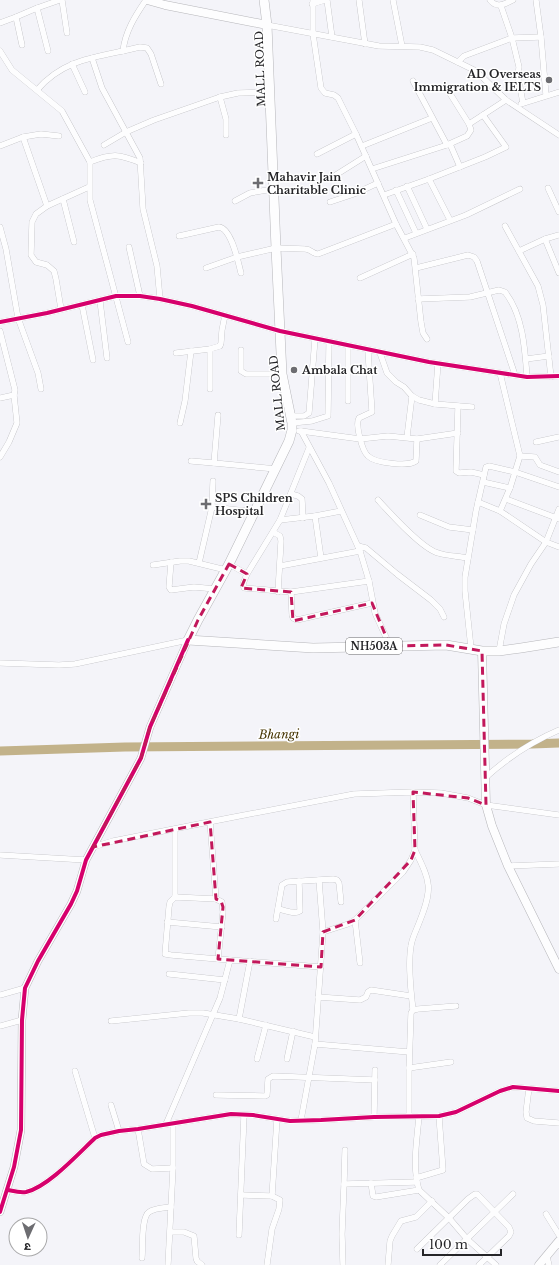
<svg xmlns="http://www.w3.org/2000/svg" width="559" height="1265" viewBox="0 0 559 1265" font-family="'Libre Baskerville','Noto Sans Devanagari',serif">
<rect width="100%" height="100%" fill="#f4f4f9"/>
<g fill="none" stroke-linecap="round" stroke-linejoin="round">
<polyline stroke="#c2b28a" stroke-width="9" points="0,751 125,747 532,744 559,743"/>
<defs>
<g id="minor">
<polyline points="62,0 67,33"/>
<polyline points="313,0 313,34 321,88 325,93 334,95 338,98 356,134 396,224 414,258 421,322 423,333 427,339"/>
<polyline points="327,0 332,37"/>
<polyline points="359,0 365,44"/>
<polyline points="393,0 402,46"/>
<path d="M490 0C497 9 504 4 513 0"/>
<polyline points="536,0 541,37 546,95"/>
<polyline points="312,4 325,0"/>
<polyline points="501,6 512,38 519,67 518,76 523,103"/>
<polyline points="16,17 37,8"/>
<polyline points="0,23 16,17 22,45"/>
<polyline points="267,25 379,46 420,47 433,50 476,71 506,100 559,135"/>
<polyline points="0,51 12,70 62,111 90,162 90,200 128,342"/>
<polyline points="48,51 37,8 60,0"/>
<polyline points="123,51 140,47 147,48 151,54 161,84"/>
<polyline points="92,58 102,88 140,158 143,209 157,266 160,299"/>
<polyline points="458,62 464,56 512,38 541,37"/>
<polyline points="72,64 85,92"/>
<polyline points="413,81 447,145 467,136 471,130 469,124 506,100"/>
<path d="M37 90C61 62 89 58 123 51 125 32 135 16 146 0"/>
<polyline points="449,92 469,124"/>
<polyline points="220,97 226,119 226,135"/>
<polyline points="521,104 559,92"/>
<polyline points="23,137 47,206"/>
<polyline points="450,144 460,167"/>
<polyline points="104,145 126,132 154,120 220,97 238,93 269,92"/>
<polyline points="0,146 23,137 41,134 59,136"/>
<polyline points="362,146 432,118"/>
<polyline points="317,154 356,134"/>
<path d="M90 162C112 153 119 154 141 163"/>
<polyline points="372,169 447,145"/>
<polyline points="331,178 366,156"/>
<polyline points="429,179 485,157 506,147 483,115"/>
<polyline points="407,186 427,229"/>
<polyline points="548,188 559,212"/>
<polyline points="396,190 416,233"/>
<polyline points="384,195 429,179 450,220"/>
<polyline points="63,199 74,242"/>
<polyline points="235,201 250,193 273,189"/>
<polyline points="330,202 354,194 378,183"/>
<polyline points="505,226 538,286 543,305 551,377"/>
<polyline points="0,227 6,249 18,318 38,373 41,389"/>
<path d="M179 236 219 227C232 229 238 262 241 273"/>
<polyline points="405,238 466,215 520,189"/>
<polyline points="545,239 559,273"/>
<polyline points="129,247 140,296"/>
<polyline points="519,251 545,239 559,235"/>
<path d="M206 268 237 257 276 248 305 249C311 249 313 254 318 254L396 224"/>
<polyline points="416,268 468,255 474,257 477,261 515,375"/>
<polyline points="360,278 413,254"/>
<path d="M418 299 470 297 499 290 505 292C523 315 525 349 527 377"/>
<polyline points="100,301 107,358"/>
<polyline points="82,305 93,360"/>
<polyline points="61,309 56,279 54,271 47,265 36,262 31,255 32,222 36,214 47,206 89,187"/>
<polyline points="0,322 47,313 116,296 140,296 160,299 192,306 280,331 429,362 527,377 559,376"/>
<polyline points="0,331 15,390 14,395 0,398"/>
<polyline points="241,350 241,371 246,374 282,374"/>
<polyline points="176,353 210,349 220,346 221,343 222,330 225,315"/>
<polyline points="380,353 387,373 396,382 404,387 412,396 419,400 435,404 472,407"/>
<polyline points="526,359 549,356"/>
<polyline points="500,373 520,456 510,488 500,511 546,542 559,547"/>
<polyline points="210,389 210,349"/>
<polyline points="348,401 348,346"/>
<polyline points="435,404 438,363"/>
<polyline points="458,406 456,471 459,473 471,472 484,475"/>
<polyline points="218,415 214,463 276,469"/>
<polyline points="290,416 304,416 309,413 315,339"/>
<polyline points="180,423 185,401 191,351"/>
<polyline points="292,423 312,421 328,416 329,342"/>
<polyline points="299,431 301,431 329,483 360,551 369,581 375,613 390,646"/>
<path d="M301 431 360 439 388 436 417 439 416 461C408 467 375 463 368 456 362 451 355 424 359 418L372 412 368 351"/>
<polyline points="407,437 412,396"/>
<polyline points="417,439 458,433"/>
<polyline points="536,442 559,437"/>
<polyline points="309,448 280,520 315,516 341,511"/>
<polyline points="520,456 535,457 540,465 559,472"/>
<polyline points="0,457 9,442 17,423 14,395"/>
<polyline points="191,461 214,463"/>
<polyline points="483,482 510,488"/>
<polyline points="291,494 298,496 302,499 303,518"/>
<polyline points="506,499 559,519"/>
<path d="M378 500C390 513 422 549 438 553 447 556 458 556 468 558"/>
<polyline points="478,502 500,511"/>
<polyline points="212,507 255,512"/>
<polyline points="420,515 449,527 473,530"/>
<polyline points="315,516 321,558"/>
<polyline points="280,520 247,574 243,584 244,588 291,592 369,581"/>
<polyline points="273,532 280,536 281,541 278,592"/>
<polyline points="358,546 366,548 397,574 431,600 440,609 444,617"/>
<polyline points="171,562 169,587 171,590 194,587 215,589"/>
<polyline points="199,563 212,507 213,481"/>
<polyline points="229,564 247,574"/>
<polyline points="153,565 180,561 189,561 226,570"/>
<polyline points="280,566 360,551"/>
<polyline points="291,592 292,615 293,618 297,620 372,603"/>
<polyline points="471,648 465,591 465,577 476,511 486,467 489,466 515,472 559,487"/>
<polyline points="499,651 504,624 514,595 531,564 546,542 559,509"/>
<polyline points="0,663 59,665 75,664 188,640"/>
<path d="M485 778C506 759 533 741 559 730"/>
<polyline points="210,822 216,899"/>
<polyline points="93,847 113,841 229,818 354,794 413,792 441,793 468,798 486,805 559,815"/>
<polyline points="0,855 86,860"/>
<polyline points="508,866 559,864"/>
<polyline points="319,880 323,932"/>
<polygon points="175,897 216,899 222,902 223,912 218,959 171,955 165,954 169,907 170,902"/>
<polyline points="175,897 175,829"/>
<path d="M278 909C285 910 294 915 300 911L299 881"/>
<polyline points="276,919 282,885 287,882 333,879 337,880 339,883 341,902"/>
<polyline points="355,920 360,963"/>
<polyline points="167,922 222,927"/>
<polyline points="218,959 230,960"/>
<polyline points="169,974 225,980"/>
<polyline points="0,995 25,988"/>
<polyline points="318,997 360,1000 366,997 368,992 371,990 411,996"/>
<path d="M413 1010C411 993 408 963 411 946 412 938 416 931 419 923 433 888 431 883 415 850"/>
<polyline points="239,1019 250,961"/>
<polyline points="111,1021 189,1013 203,1013 239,1019 315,1037"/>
<polyline points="0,1026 22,1020"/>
<polyline points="315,1044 409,1052"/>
<polyline points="257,1059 266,1025"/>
<polyline points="287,1059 293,1031"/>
<polyline points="409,1068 451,1062"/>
<polyline points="75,1071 95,1138"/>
<polyline points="529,1088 526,1112 527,1118 534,1121 559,1123"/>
<polyline points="216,1095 265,1096 267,1095 268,1079 273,1076 375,1080"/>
<polyline points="111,1105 119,1131"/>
<polyline points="409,1116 409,1071 411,1013 413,1010 418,1009 456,1006"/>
<polyline points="374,1117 375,1070"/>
<polyline points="301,1120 315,1044 323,932 348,924 355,920 403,872 411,860 415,850 413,792"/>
<polyline points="166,1124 220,998 230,960 321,967"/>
<polyline points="138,1129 144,1164 152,1169 173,1168"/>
<polyline points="416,1178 443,1170 439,1116"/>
<path d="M371 1183 373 1196 376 1197 419 1190C412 1167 417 1140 419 1116"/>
<polyline points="344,1184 345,1150"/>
<path d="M8 1190C13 1191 20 1193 26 1192 48 1187 78 1154 95 1138L101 1135 119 1131 138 1129 231 1114 253 1115 290 1121 321 1120 374 1117 439 1116 456 1112 500 1091 513 1087 559 1091"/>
<polyline points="419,1190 449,1218 467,1239 496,1265"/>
<polyline points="242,1195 272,1196 280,1200 279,1209 272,1229 267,1265"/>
<polyline points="272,1196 277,1119"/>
<polyline points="546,1214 559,1235"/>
<polyline points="170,1232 184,1232 194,1236 196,1258 197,1261 202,1265"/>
<polyline points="239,1235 244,1115"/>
<polyline points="417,1249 468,1199 475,1194 477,1194 509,1227 511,1232 509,1236 479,1265"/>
<polyline points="547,1257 549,1265"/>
<path d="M142 1258C143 1247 141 1217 149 1212 155 1208 164 1208 171 1207"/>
<polyline points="168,1265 173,1168 173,1123"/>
<polyline points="343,1265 342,1234 344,1184 417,1182"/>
<polyline points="388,1265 390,1241 392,1236 401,1221 416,1217 432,1201"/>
<polyline points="440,1265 513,1194"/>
</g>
<polyline id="tertiary" points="0,1212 14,1167 21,1130 22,1020 25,988 38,961 71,904 77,891 86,860 141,758 150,727 188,640"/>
<g id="secondary">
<polyline points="147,0 165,5 267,25"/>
<polyline points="482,651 486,805 492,826 508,866 559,969"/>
</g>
<polyline id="primary" points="539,1265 559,1241"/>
<polyline id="trunk" points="264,0 267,25 276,248 282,374 292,423 292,430 289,441 229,564 198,620 188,640 313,648 446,645 482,651 499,651 521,648 559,642"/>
</defs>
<use href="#minor" stroke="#b6b6ba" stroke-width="6"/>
<use href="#tertiary" stroke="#b6b6ba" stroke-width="8"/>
<use href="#secondary" stroke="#b6b6ba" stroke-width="9"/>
<use href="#primary" stroke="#b6b6ba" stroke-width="9"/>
<use href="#trunk" stroke="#b6b6ba" stroke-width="10"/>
<use href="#minor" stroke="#fdfdfe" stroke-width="5.5"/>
<use href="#tertiary" stroke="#fdfdfe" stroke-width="7"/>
<use href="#secondary" stroke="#fdfdfe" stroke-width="8"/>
<use href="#primary" stroke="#fdfdfe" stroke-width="8"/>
<use href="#trunk" stroke="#fdfdfe" stroke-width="9"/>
<defs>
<g id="cycleway">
<polyline points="0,322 47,313 116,296 140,296 160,299 192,306 280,331 429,362 527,377 559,376"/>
<path d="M8 1190C13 1191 20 1193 26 1192 48 1187 78 1154 95 1138L101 1135 119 1131 138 1129 231 1114 253 1115 290 1121 321 1120 374 1117 439 1116 456 1112 500 1091 513 1087 559 1091"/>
<polyline points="0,1212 14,1167 21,1130 22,1020 25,988 38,961 71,904 77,891 86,860 141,758 150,727 188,640"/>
</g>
</defs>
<use href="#cycleway" stroke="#fff" stroke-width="6"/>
<use href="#cycleway" stroke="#d6006c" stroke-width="4"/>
</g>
<path fill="none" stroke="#c2185b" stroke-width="3" stroke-dasharray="8 5" stroke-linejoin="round" d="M229 564 247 574 241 588 291 592 293 621 372 603 390 646 446 645 482 651 486 805 468 798 413 792 415 850 411 860 355 920 323 932 321 967 218 959 223 907 221 901 216 899 210 822 93 847 141 758 150 727 198 620Z"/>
<g fill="#6d6d71" stroke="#fff" stroke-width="1.5">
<circle cx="549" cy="80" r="4"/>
<path d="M256 177h4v4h4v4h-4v4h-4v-4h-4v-4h4z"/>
<circle cx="294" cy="370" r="4"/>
<path d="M204 498h4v4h4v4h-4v4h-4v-4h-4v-4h4z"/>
</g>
<g text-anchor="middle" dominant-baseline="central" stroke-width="3" stroke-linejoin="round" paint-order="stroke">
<rect fill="#fff" stroke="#666668" stroke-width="1" x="346" y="638" width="56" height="16" rx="3"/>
<g font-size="10" font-weight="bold" fill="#252528">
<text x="374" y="646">NH503A</text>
</g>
<g font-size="11" fill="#252528" stroke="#fff">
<text transform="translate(260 69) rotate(-92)">MALL ROAD</text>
<text transform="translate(277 393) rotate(-96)">MALL ROAD</text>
</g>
<g font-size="11" font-weight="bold" fill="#252528" stroke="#fff" text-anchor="start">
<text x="541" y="74" text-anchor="end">AD Overseas<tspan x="541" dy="13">Immigration &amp; IELTS</tspan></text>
<text x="267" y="177">Mahavir Jain<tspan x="267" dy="13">Charitable Clinic</tspan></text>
<text x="302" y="370">Ambala Chat</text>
<text x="215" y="498">SPS Children<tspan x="215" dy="13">Hospital</tspan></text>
</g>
<g font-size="12" font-style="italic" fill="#483704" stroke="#fff">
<text transform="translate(279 734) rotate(-1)">Bhangi</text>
</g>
</g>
<g transform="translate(28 1237) rotate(183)"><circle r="19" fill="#ffffff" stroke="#a8a8a9"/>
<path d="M0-3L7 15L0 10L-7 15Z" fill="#6d6d71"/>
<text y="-6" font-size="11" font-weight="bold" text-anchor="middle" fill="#252528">उ</text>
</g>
<path d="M423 1249v6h78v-6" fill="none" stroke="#252528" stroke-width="2"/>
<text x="429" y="1249" font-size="12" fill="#252528" stroke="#ffffff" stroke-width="3" paint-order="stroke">100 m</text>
</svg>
